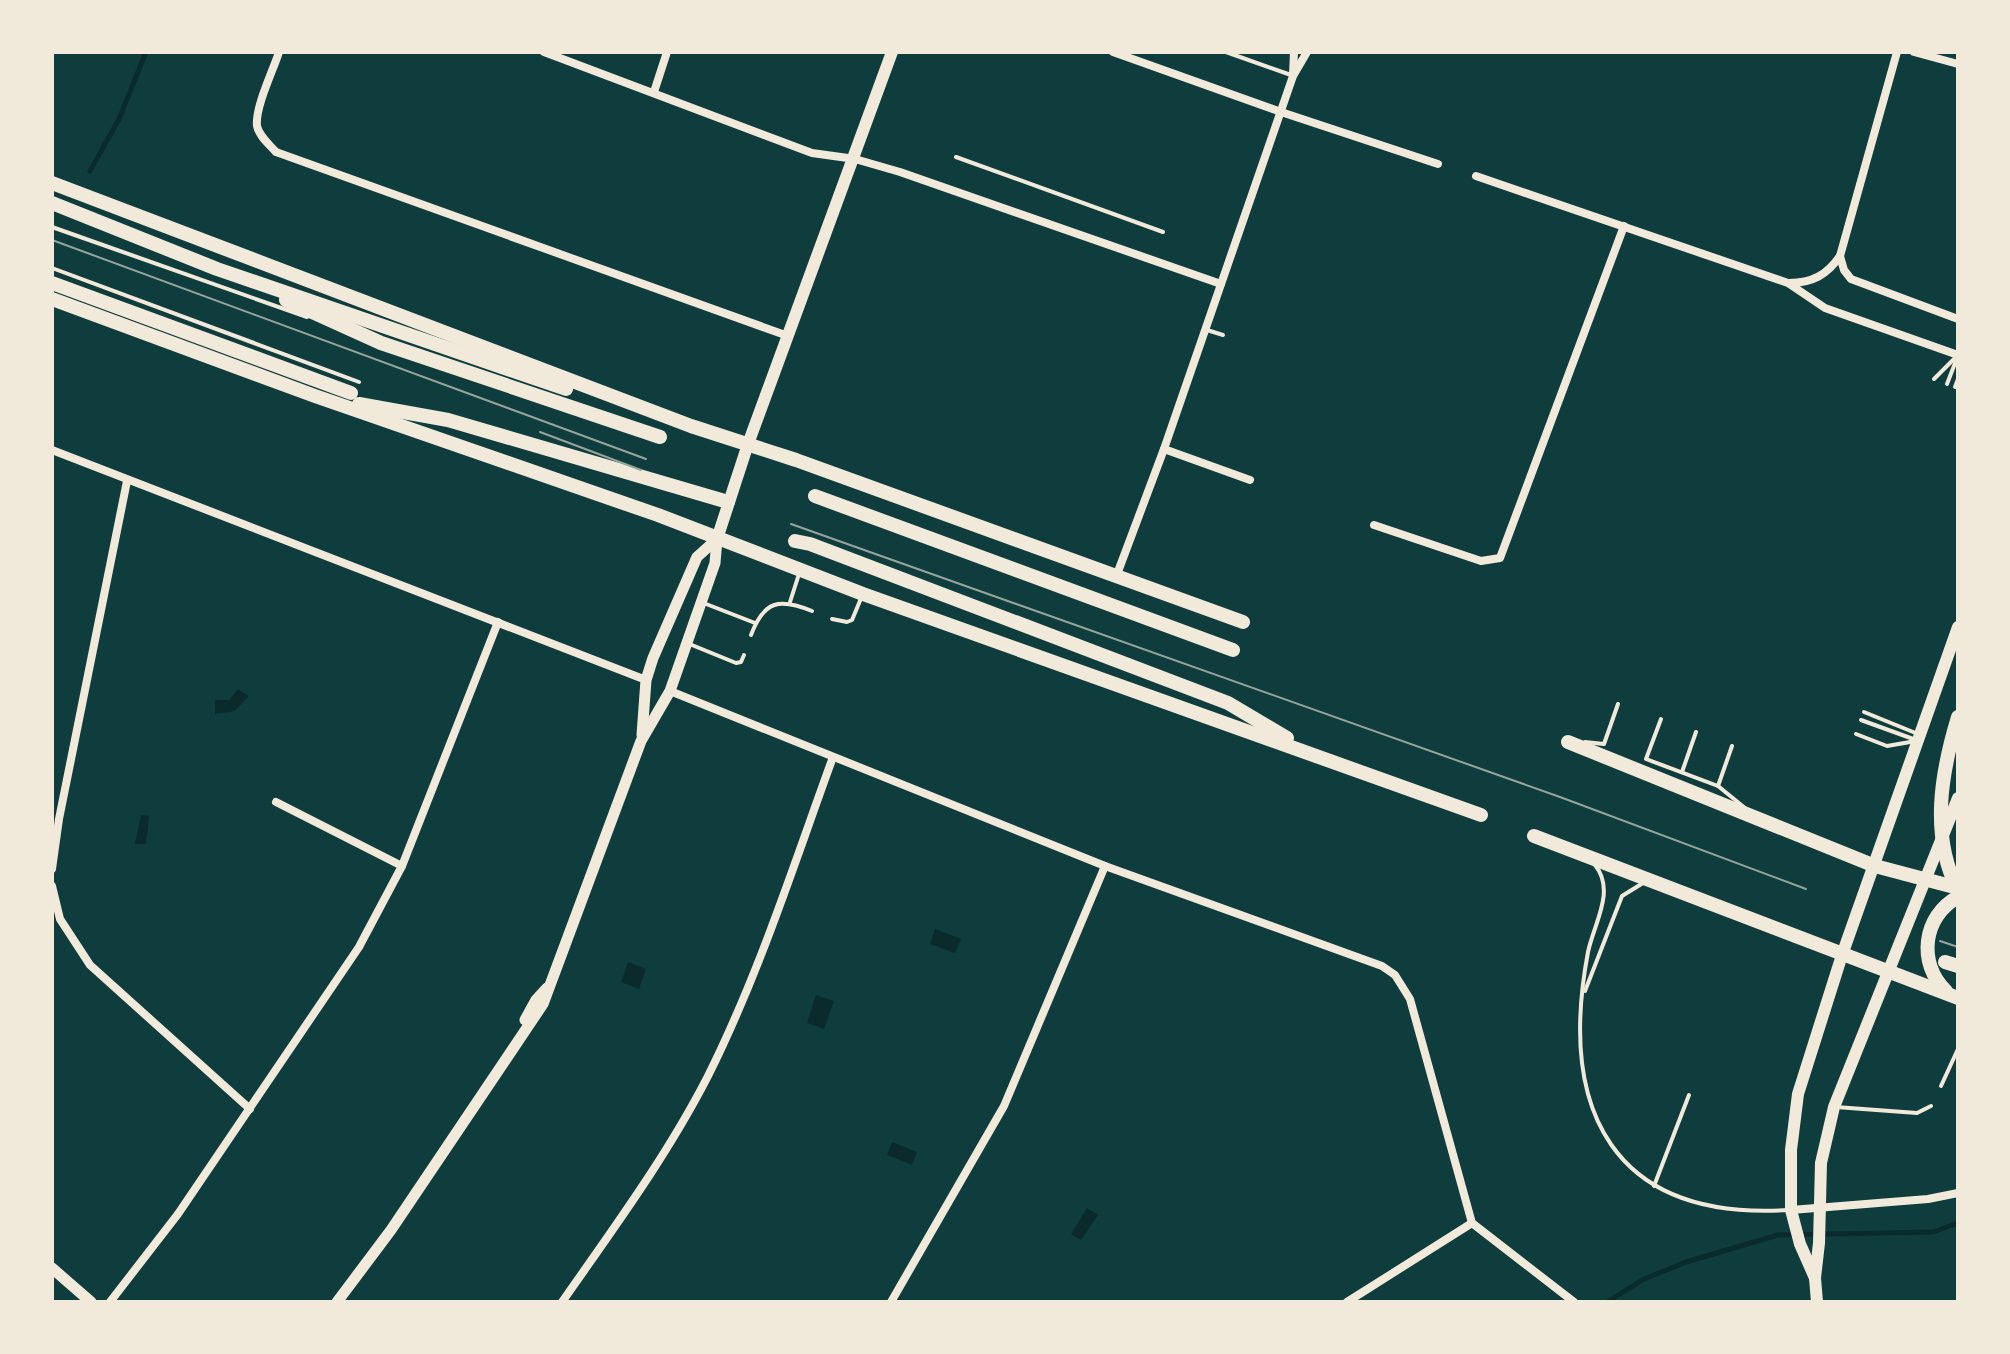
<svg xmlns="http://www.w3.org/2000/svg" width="2010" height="1354" viewBox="0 0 2010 1354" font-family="Figtree,sans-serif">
<rect width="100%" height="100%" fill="#0f3d3e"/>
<g fill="#0a2a2b">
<polygon points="238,689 249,696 235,711 215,714 215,700 229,700"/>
<polygon points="141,815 149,816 146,844 135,844"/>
<polygon points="935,929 961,939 955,953 930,944"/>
<polygon points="628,962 646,969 639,989 621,982"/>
<polygon points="816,995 834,1001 824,1029 807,1023"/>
<polygon points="892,1142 917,1152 912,1165 887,1155"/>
<polygon points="1087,1208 1098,1215 1081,1240 1071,1234"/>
</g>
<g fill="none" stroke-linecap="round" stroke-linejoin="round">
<g stroke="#0a2a2b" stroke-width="5">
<polyline points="90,171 119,119 146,52"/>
<polyline points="1607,1302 1644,1279 1686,1262 1778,1235 1933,1232 1958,1223"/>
</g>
<g stroke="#f1e9da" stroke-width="4">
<polyline points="1226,52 1291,75"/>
<polyline points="956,157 1163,232"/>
<polyline points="52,227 307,317"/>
<polyline points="52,268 359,382"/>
<polyline points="1207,330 1223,335"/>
<polyline points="1934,379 1958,355"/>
<polyline points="1947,384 1957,358"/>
<polyline points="1955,387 1958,379"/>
<polyline points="701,602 755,623"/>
<polyline points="790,602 799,574"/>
<polyline points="832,619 847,622 852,620 862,596"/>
<path d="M751 635C764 600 780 598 812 611"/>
<polyline points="687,643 736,663 741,662 744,655"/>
<polyline points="1864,712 1918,734"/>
<polyline points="1661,719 1646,759 1718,786 1745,808"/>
<polyline points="1861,720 1916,740"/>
<polyline points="1856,734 1887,746 1916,741"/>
<polyline points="1585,742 1604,744 1618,704"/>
<polyline points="1682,772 1696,732"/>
<polyline points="1718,786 1732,746"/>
<path d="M1595 865C1616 891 1594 923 1588 952 1558 1111 1613 1221 1789 1210"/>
<polyline points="1585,991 1622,896 1643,883"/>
<polyline points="1941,1086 1958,1049"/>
<polyline points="1836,1107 1917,1113 1931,1106"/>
<polyline points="1654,1186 1689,1095"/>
</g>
<g stroke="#f1e9da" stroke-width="8">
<path d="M279 52C273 71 255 107 257 126 259 136 269 144 276 152L788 336"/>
<polyline points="544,52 812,153 855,159 900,172 1221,284"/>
<polyline points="1113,52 1281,112 1438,164"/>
<polyline points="1914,52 1958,64"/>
<polyline points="1293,75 1294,52"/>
<polyline points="654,92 667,52"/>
<polyline points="1476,176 1788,283 1825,308 1958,355"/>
<polyline points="1840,256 1844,270 1851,279 1958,319"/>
<path d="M1789 283C1812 283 1827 275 1840 256L1897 52"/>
<polyline points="1164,449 1250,480"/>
<polyline points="52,450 646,680"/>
<polyline points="1374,525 1481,561 1500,558 1624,226"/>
<polyline points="1116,577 1164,449 1293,76 1307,52"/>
<polyline points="670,691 1105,866 1382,966 1395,975 1410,999 1472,1223 1574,1302"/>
<polyline points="276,802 402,866"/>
<polyline points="52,869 59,819 127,481"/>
<polyline points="52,886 60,919 90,965 250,1109"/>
<polyline points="1791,1210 1928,1199 1958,1193"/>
<polyline points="110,1302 178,1214 359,947 402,866 498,622"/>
<path d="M562 1302C613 1229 667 1156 708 1076 759 974 794 864 833 757"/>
<polyline points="891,1302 1004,1106 1105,866"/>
<polyline points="1347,1302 1472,1223"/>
</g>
<g stroke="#f1e9da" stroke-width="11">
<polyline points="642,735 646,680 653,658 697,557 717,539"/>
<polyline points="525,1020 536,1000 547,988"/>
<polyline points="52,1268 91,1302"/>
<polyline points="337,1302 391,1230 543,1004 641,741 670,691 715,563 717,539"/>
</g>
<g stroke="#f1e9da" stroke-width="12">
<polyline points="717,539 748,444 892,52"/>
<polyline points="1815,1278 1800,1244 1791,1210 1791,1150 1798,1094 1842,955 1958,627"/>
<polyline points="1817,1302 1815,1278 1819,1243 1821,1163 1834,1107 1958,798"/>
</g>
<g stroke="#f1e9da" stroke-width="14">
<polyline points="52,183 691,426 796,460 1243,622"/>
<polyline points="52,203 217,269 566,389"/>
<polyline points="52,283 351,393"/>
<polyline points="52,299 315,396 658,515 863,594 1481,815"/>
<polyline points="286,300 381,343 660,437"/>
<polyline points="359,404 448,420 728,502"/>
<polyline points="815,496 1233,650"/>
<polyline points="795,541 810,544 1228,703 1287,738"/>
<path d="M1958 717C1941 773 1930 836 1958 890"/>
<polyline points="1568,742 1875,866 1958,888"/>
<polyline points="1534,836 1958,998"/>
<polyline points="1945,962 1958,966"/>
<path d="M1946 991C1917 963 1923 916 1958 897"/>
</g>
<g stroke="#97a49c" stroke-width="2">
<polyline points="52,240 646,459"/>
<polyline points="540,432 641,470"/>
<polyline points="791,524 1560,797 1806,889"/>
<polyline points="1940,941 1958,947"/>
</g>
</g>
<rect width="2010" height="1354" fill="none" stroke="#f1e9da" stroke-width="108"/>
</svg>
